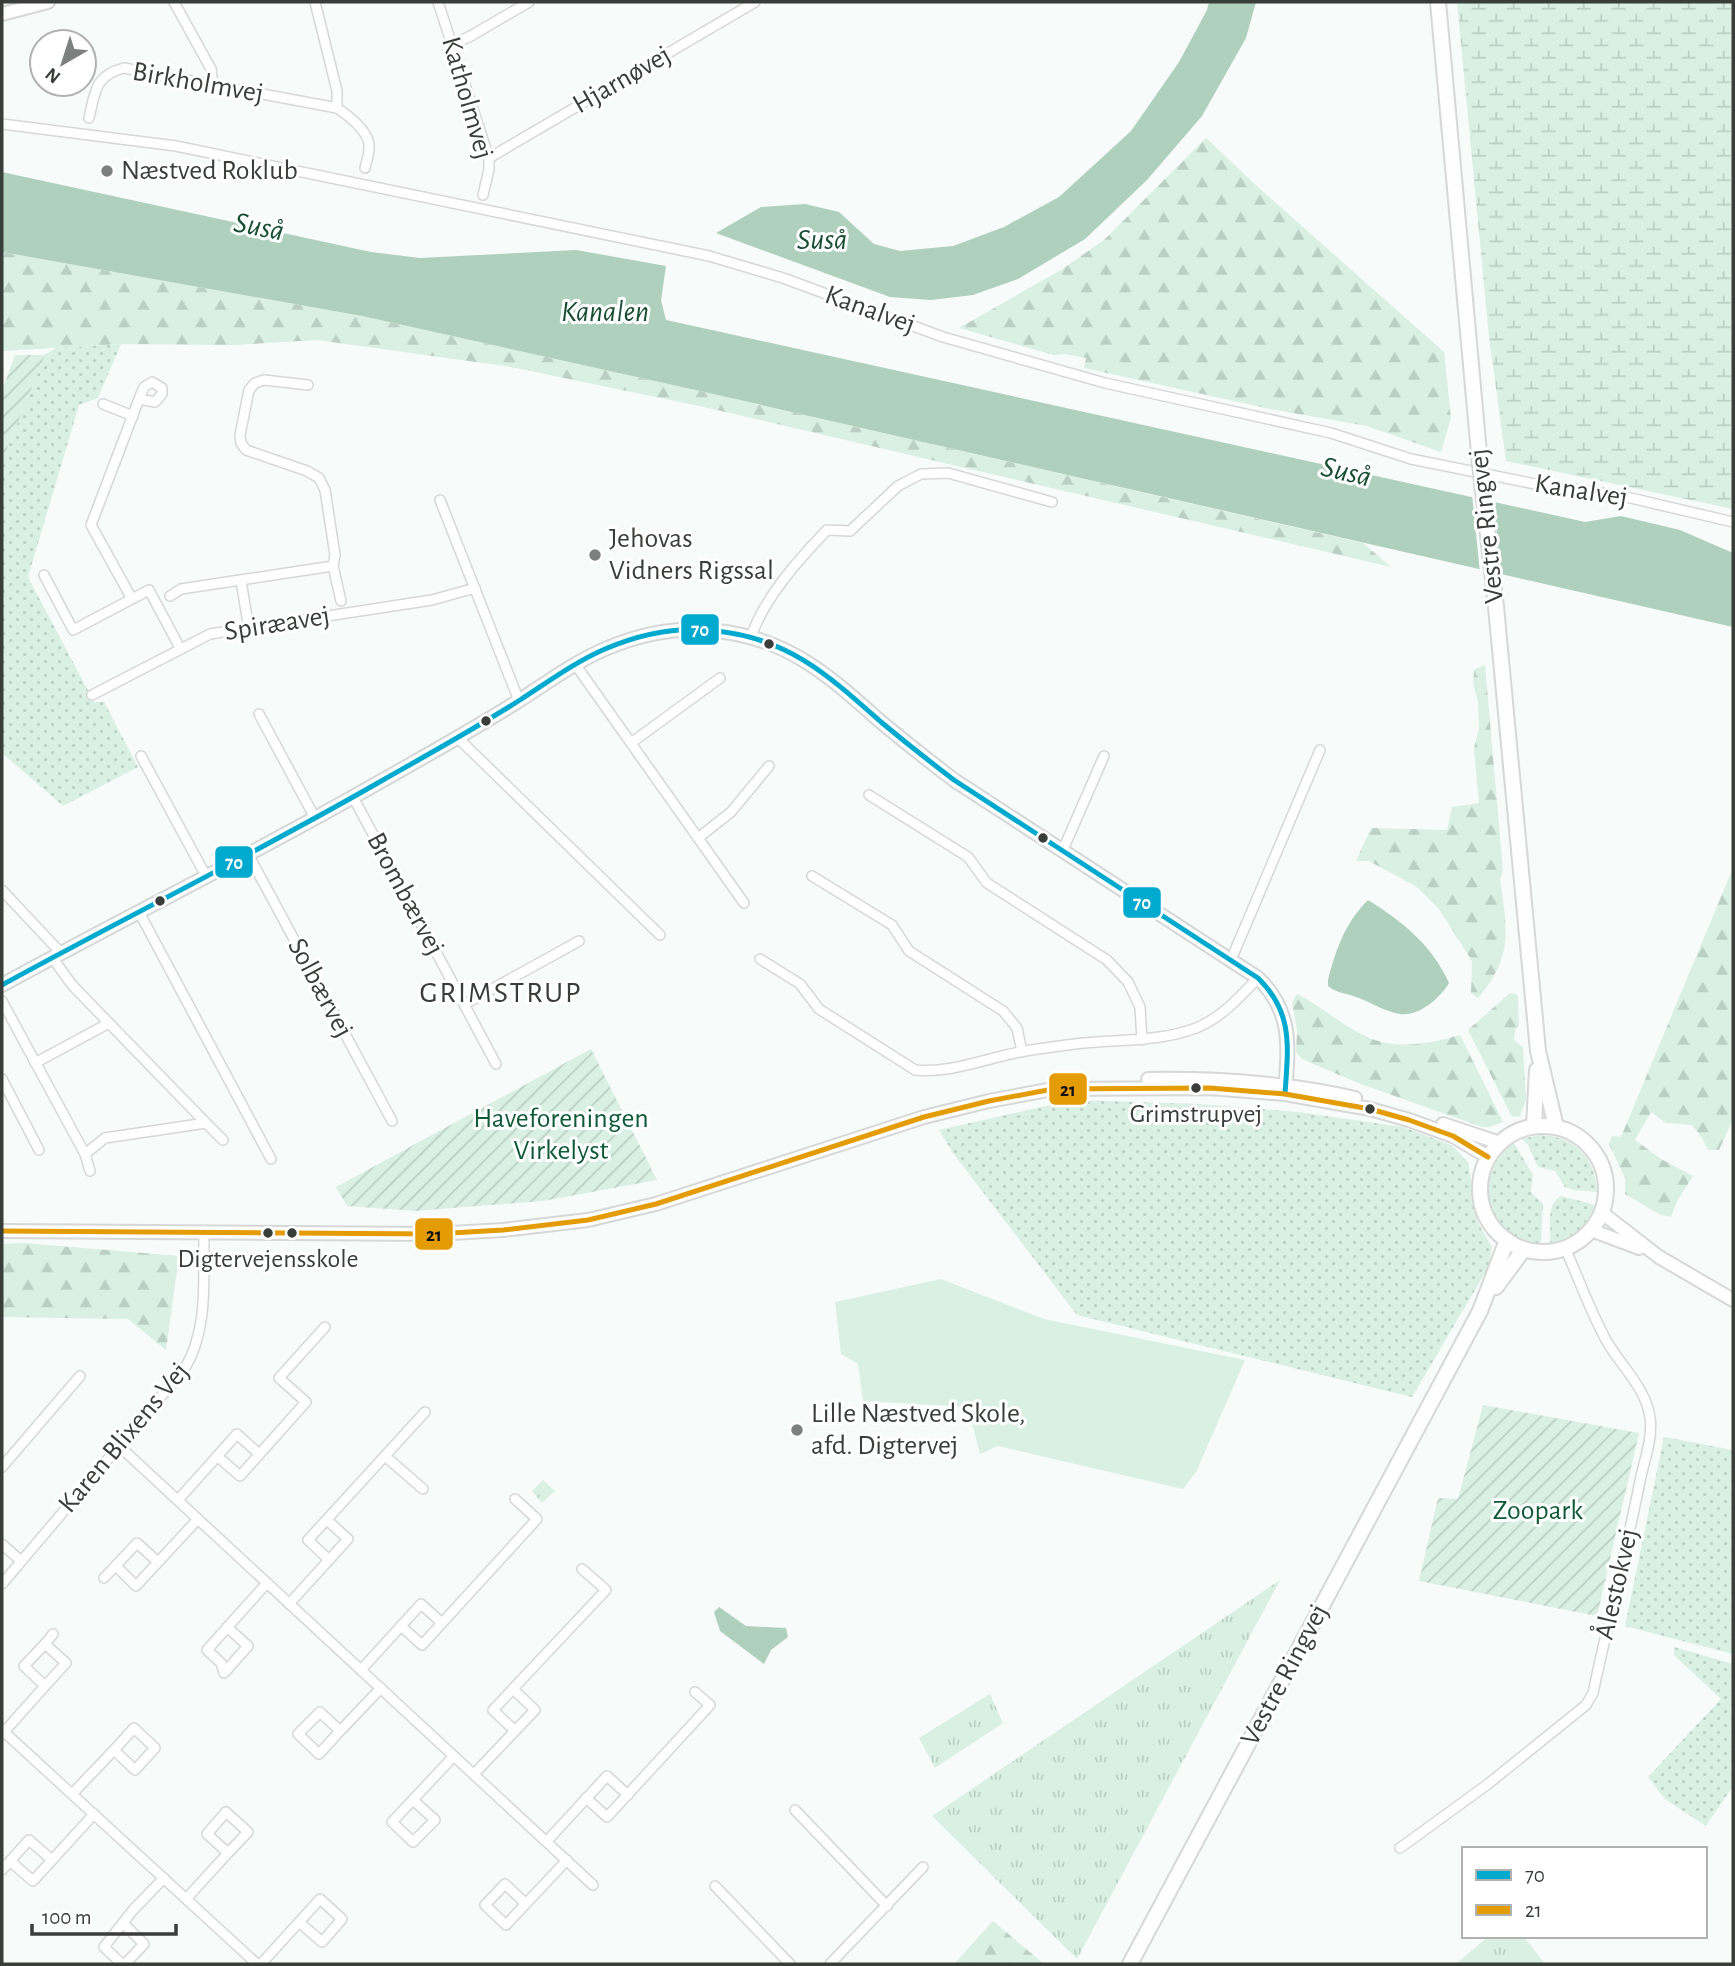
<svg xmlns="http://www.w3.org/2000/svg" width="1735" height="1966" viewBox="0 0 1735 1966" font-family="'Alegreya Sans',sans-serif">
<defs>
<pattern id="grass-dots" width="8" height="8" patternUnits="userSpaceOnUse" patternTransform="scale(1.75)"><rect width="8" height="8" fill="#daf0e3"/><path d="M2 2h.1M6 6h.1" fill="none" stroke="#bccfc4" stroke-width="1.8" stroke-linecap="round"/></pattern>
<pattern id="forest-firs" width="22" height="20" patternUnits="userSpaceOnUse" patternTransform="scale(1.75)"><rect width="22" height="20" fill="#daf0e3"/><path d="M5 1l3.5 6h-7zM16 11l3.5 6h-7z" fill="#bccfc4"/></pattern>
<pattern id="wetland-marsh" width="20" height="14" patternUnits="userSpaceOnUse" patternTransform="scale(1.75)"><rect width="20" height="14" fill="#daf0e3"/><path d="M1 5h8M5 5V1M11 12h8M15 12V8" fill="none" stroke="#bccfc4"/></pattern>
<pattern id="park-tufts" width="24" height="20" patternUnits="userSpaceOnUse" patternTransform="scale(1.75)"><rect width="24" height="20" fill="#daf0e3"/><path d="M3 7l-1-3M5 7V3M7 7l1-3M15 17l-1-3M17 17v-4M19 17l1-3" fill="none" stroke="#bccfc4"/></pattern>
<pattern id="garden-furrows" width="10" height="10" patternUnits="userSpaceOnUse" patternTransform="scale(1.75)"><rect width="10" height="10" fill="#daf0e3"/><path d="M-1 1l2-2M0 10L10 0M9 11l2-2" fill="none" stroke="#bccfc4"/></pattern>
</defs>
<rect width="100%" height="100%" fill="#f7fbf9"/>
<g fill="url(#grass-dots)">
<polygon points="121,344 98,398 79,405 28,577 94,702 104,702 138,767 63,806 2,753 2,461 45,355 56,348"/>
<polygon points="1073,1100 1198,1104 1298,1112 1403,1127 1451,1145 1468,1162 1478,1223 1492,1247 1489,1266 1412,1397 1077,1315 953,1153 939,1130"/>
<path d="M1540 1135C1574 1136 1596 1158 1597 1192L1574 1190 1565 1187 1555 1171 1538 1167 1528 1145 1522 1139Z"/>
<path d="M1514 1143 1533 1175 1531 1192 1543 1204 1541 1242 1538 1244C1484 1235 1470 1174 1514 1143Z"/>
<path d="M1561 1196 1595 1205C1588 1226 1572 1240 1550 1244 1552 1228 1545 1204 1561 1196Z"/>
<polygon points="1664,1437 1733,1450 1733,1654 1625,1626"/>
<polygon points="1674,1647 1733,1664 1733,1786 1706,1826 1665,1799 1648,1777 1721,1699 1674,1655"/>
</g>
<g fill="url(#forest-firs)">
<polygon points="1206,138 1260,189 1444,352 1451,418 1441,452 1367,426 1270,409 1084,368 1086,358 1065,354 1054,355 959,328 1061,270 1104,240"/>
<polygon points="2,252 362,316 700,391 1363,543 1391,567 704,407 511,367 317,340 235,345 121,344 2,351"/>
<path d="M1485 665 1503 871 1500 879C1507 929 1514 956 1478 998L1471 993 1472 961 1439 909 1417 887 1369 861H1356L1371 828 1447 830 1452 807 1479 803 1474 748 1479 728 1478 701 1473 684 1474 670Z"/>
<polygon points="1733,868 1733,1119 1719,1150 1708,1150 1702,1138 1692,1125 1666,1123 1651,1112 1635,1140 1661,1159 1693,1176 1677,1201 1671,1217 1659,1214 1625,1194 1625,1178 1609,1144 1612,1136 1621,1137"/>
<polygon points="1510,993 1516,994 1518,997 1519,1026 1515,1030 1514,1040 1523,1047 1526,1100 1520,1116 1512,1117 1468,1030"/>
<path d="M1297 994C1320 1005 1340 1024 1363 1035 1394 1051 1428 1044 1460 1035L1503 1122 1489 1127H1482L1358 1083 1302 1059 1296 1052 1297 1030 1292 1003Z"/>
<polygon points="23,1243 179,1256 166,1350 128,1319 2,1317 2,1244"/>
<polygon points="993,1921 1044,1964 954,1964"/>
</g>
<polygon fill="url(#wetland-marsh)" points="1457,2 1733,2 1733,509 1506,461 1489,337"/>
<g fill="url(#park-tufts)">
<polygon points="543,1480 555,1491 542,1503 532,1491"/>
<polygon points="1280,1580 1077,1959 932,1816"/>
<polygon points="990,1694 1003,1723 935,1768 919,1738"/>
<polygon points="1489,1936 1523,1936 1545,1964 1456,1964"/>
</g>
<g fill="url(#garden-furrows)">
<polygon points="15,355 45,355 2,461 2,391"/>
<polygon points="591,1049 657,1180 543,1201 415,1211 347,1206 336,1187"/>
<polygon points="1483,1405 1639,1433 1597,1616 1419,1581 1438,1498 1458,1499"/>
</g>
<polygon fill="#daf0e3" points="941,1279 1044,1319 1245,1360 1196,1472 1183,1489 998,1446 980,1454 968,1407 863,1401 858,1364 841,1354 835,1302"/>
<g fill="#afd0bc">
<polygon points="1209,2 1256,2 1246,38 1202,116 1147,180 1085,239 1018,279 973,295 931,300 890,297 716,233 761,207 805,204 839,212 874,244 900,251 953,246 1004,227 1059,197 1131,131 1179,62 1207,10"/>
<polygon points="2,172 371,252 420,258 576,250 666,266 661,300 666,320 1585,522 1621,516 1680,530 1733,553 1733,627 700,391 362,316 2,252"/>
<path d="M1368 900C1402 921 1432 945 1449 983 1441 997 1419 1017 1400 1014 1387 1012 1371 1003 1359 998 1348 993 1337 994 1328 986V980C1336 949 1345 923 1368 900Z"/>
<polygon points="719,1607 746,1626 786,1628 788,1637 771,1650 764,1664 720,1631 714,1612"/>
</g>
<polygon fill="#f7fbf9" points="1472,494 1494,499 1501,578 1480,573"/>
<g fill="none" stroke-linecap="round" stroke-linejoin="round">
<defs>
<g id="street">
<polyline points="174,2 211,69 213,85"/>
<path d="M315 2 337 91V108C348 115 367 130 369 144 370 151 367 160 365 168"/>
<polyline points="438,2 489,158 489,169 483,195"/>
<polyline points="452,44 469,37 529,2"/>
<path d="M89 118C95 92 95 75 124 68L337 108"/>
<polyline points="2,124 176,146 709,256 783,278 943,337 1105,383 1331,433 1411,459 1535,484 1618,495 1733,522"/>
<polyline points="489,158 755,2"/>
<polyline points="103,404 133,416"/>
<polyline points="440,500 519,701"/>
<polyline points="333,566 341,601"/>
<polyline points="44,575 73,630 149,590 180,648"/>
<polyline points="241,581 249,629"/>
<polyline points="170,596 181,589 333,566 335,555 325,490 319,478 307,471 246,450 241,443 240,435 249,390 255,383 264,380 308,385"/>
<polyline points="132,599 91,525 139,399 144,387 152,382 162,388 162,394 155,402 139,399"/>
<path d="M751 637C764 598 799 559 827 530L850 531 898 486 921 474 948 473 1052 502"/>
<polyline points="575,664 744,903"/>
<polyline points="92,695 210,634 432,600 475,588"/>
<polyline points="259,714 315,818"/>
<polyline points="458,738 660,935"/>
<polyline points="631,743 720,678"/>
<polyline points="141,756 206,876"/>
<polyline points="869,795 968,857 987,883 1107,960 1128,982 1140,1007 1142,1040"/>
<polyline points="353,797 496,1064"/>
<polyline points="698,838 731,812 769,766"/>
<polyline points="1062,852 1104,756"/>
<polyline points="248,854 392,1121"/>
<polyline points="812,876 892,925 909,951 1003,1011 1017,1028 1022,1052"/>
<polyline points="2,890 61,953"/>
<polyline points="139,912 271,1159"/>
<path d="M760 959 800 984 819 1009 915 1070C951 1074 989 1057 1025 1051 1045 1048 1065 1045 1084 1043 1122 1039 1159 1042 1196 1028 1221 1018 1239 998 1258 978"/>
<polyline points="1231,960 1320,750"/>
<polyline points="2,1001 85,1154 105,1138 206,1123 72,985 52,957"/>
<polyline points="465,1004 579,941"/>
<polyline points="35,1063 109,1023"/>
<polyline points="2,1079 39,1150"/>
<polyline points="206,1123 223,1140"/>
<polyline points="85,1154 90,1171"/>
<polyline points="118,1445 593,1885"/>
<polyline points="217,1456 240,1476 306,1402 279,1378 325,1327"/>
<polyline points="385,1456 423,1489"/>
<polyline points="2,1467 80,1376"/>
<polyline points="178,1500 237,1434 259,1454"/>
<polyline points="2,1544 21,1561"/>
<polyline points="329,1560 308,1540 425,1412"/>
<polyline points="116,1566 136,1586 198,1519"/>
<polyline points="104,1578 137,1543 158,1562"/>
<path d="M2 1584 185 1368C209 1328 203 1277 204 1231"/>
<polyline points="289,1604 348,1539 327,1520"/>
<polyline points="401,1626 422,1645 537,1519 515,1499"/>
<polyline points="227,1627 248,1646 224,1673 221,1663 207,1650 267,1583"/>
<polyline points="45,1644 53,1634"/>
<polyline points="361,1670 421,1604 442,1623"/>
<polyline points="2,1730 257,1964"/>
<polyline points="340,1731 319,1754 298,1734 320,1712 340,1731 381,1688"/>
<polyline points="515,1731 493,1710 606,1590 582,1569"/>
<polyline points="4,1732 45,1686 24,1666 45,1644 66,1663 45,1686"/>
<polyline points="474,1774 535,1710 513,1689"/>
<polyline points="73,1793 114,1750 135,1770 155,1748 134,1728 114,1750"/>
<polyline points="586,1798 607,1817 710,1705 695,1692"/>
<polyline points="413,1800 435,1820 413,1842 392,1822 454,1756"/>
<polyline points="795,1810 887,1906"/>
<polyline points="547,1841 607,1776 628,1795"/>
<path d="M1400 1848 1488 1784 1586 1705 1593 1693C1608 1622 1626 1552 1640 1481 1644 1461 1653 1438 1650 1418 1647 1389 1620 1365 1606 1340 1590 1311 1579 1279 1565 1248"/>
<polyline points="10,1861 33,1881 94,1814"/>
<polyline points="2,1870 29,1840 52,1860"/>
<polyline points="715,1886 790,1964"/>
<polyline points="186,1899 228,1853 207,1834 226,1812 248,1832 228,1853"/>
<polyline points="526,1904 505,1884 485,1905 506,1925 567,1860"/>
<polyline points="123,1923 144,1944 125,1964"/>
<polyline points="122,1964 104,1947 133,1910 164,1878"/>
<polyline points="261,1964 320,1899 342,1919 322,1942 299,1922"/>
<polyline points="830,1964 923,1867"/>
</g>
<g id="secondary">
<polyline points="2,14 48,2"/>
<path d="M2 985C128 916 258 852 383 780 429 754 476 728 520 700 548 682 575 662 605 649 640 634 679 626 717 631 790 639 829 676 881 722 905 742 929 761 954 780L1258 978C1294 1013 1288 1048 1285 1094"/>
<path d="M1148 1079C1218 1078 1286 1082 1355 1098"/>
<polyline points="1443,1124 1500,1143"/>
<polyline points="1601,1212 1659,1257 1733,1300"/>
<polyline points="1591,1230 1639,1248"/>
<polyline points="2,1231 434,1234 503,1230 588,1220 656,1204 924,1117 989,1101 1053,1089 1210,1088 1285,1094 1370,1109 1409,1120 1453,1136 1488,1157"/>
</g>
<g id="primary">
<polyline points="1438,2 1480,464"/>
<polyline points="1496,607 1538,1051 1556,1127"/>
<polyline points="1534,1126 1537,1070"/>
<circle cx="1543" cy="1189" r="63"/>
<polyline points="1496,1287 1524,1249"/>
<polyline points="1130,1964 1480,1311 1507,1240"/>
</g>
</defs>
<use href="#street" stroke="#d5d8d7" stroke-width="12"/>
<use href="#secondary" stroke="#d5d8d7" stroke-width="16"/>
<use href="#primary" stroke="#d5d8d7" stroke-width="18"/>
<use href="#street" stroke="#fefefe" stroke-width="9"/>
<use href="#secondary" stroke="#fefefe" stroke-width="12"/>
<use href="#primary" stroke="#fefefe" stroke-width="14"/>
<defs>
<polyline id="primary-bridge" points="1480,464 1496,607"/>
</defs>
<use href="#primary-bridge" stroke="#d5d8d7" stroke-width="18" stroke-linecap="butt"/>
<use href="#primary-bridge" stroke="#fefefe" stroke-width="14"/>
<defs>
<path id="bus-1" d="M2 985C128 916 258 852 383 780 429 754 476 728 520 700 548 682 575 662 605 649 640 634 679 626 717 631 790 639 829 676 881 722 905 742 929 761 954 780L1258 978C1294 1013 1288 1048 1285 1094"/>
<polyline id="bus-2" points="2,1231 434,1234 503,1230 588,1220 656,1204 924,1117 989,1101 1053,1089 1210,1088 1285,1094 1370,1109 1409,1120 1453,1136 1488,1157"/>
</defs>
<use href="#bus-1" stroke="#fff" stroke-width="10"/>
<use href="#bus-2" stroke="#fff" stroke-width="10"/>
<use href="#bus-1" stroke="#00a9ce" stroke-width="5"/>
<use href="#bus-2" stroke="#e49c06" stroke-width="5"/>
</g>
<g fill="#7c807e" stroke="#fff" stroke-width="2.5">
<circle cx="107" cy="171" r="7"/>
<circle cx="595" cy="555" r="7"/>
<circle cx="797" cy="1430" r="7"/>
</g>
<g fill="#3a3e3b" stroke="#fff" stroke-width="2.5">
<circle cx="769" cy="644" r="6"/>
<circle cx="486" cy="721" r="6"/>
<circle cx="1043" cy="838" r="6"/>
<circle cx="160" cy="901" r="6"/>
<circle cx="1196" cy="1088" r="6"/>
<circle cx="1370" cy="1109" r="6"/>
<circle cx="268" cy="1233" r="6"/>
<circle cx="292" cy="1233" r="6"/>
</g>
<g text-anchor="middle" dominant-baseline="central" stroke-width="6" stroke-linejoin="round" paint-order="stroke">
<g font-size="26" fill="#3a3e3b" stroke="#fff">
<text x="1196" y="1114">Grimstrupvej</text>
<text x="268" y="1259">Digtervejensskole</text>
</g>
<g font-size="28" fill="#3a3e3b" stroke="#fff">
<text transform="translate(622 80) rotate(-30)">Hjarnøvej</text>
<text transform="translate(198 83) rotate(10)">Birkholmvej</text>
<text transform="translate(467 98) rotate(74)">Katholmvej</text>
<text transform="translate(870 310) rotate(20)">Kanalvej</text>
<text transform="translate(1581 491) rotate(9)">Kanalvej</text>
<text transform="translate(1487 526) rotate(-96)">Vestre Ringvej</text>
<text transform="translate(277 624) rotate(-9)">Spiræavej</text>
<text transform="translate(405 894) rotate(62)">Brombærvej</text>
<text transform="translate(320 988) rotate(62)">Solbærvej</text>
<text transform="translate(124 1438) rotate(-50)">Karen Blixens Vej</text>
<text transform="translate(1617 1584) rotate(-77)">Ålestokvej</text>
<text transform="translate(1285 1675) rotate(-62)">Vestre Ringvej</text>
</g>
<g font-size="28" fill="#3a3e3b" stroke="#fff" text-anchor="start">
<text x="121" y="171">Næstved Roklub</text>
<text x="609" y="539">Jehovas<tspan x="609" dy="32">Vidners Rigssal</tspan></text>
<text x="811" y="1414">Lille Næstved Skole,<tspan x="811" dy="32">afd. Digtervej</tspan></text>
</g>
<g font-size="28" fill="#0f5b39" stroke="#fff">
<text x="561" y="1119">Haveforeningen<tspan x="561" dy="32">Virkelyst</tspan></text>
<text x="1538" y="1511">Zoopark</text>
</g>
<g font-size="30" font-style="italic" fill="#184e33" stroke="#fff">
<text transform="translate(259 227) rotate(11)">Suså</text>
<text x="822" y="240">Suså</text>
<text x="605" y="312">Kanalen</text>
<text transform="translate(1346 472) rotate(13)">Suså</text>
</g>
<g font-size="30" letter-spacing="2" fill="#3a3e3b" stroke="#fff">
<text x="501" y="993">GRIMSTRUP</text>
</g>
</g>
<g stroke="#fff" stroke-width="2.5">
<rect x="680" y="613" width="40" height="33" rx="7" fill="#00a9ce"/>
<rect x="214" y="845" width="40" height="34" rx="7" fill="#00a9ce"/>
<rect x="1122" y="886" width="40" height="33" rx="7" fill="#00a9ce"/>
<rect x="1048" y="1072" width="40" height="34" rx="7" fill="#e49c06"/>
<rect x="414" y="1217" width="40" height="34" rx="7" fill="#e49c06"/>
</g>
<g font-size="19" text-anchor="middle" font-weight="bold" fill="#fff">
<text x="700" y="636">70</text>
<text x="234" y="869">70</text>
<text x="1142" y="909">70</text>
</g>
<g font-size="19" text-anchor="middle" font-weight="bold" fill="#111">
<text x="1068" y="1096">21</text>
<text x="434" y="1241">21</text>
</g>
<rect width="1735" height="1966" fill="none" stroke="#3a3e3b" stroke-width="7"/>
<rect x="1462" y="1847" width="245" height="91" fill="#ffffff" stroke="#b0b2b1" stroke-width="2"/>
<rect x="1476" y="1870" width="35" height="10" fill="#00a9ce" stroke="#b0b2b1" stroke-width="2"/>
<text x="1525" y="1882" font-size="21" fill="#3a3e3b">70</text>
<rect x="1476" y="1905" width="35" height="10" fill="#e49c06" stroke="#b0b2b1" stroke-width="2"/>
<text x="1525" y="1917" font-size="21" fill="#3a3e3b">21</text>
<g transform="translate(63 63) rotate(219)"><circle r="33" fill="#ffffff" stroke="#b0b2b1" stroke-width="2"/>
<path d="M0-5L12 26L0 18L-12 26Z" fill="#7c807e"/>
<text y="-10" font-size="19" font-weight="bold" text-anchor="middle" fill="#3a3e3b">N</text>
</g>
<path d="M32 1924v10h144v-10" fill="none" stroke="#3a3e3b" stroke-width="3.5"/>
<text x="42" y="1924" font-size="21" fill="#3a3e3b" stroke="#ffffff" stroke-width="5" paint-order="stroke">100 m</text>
</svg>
